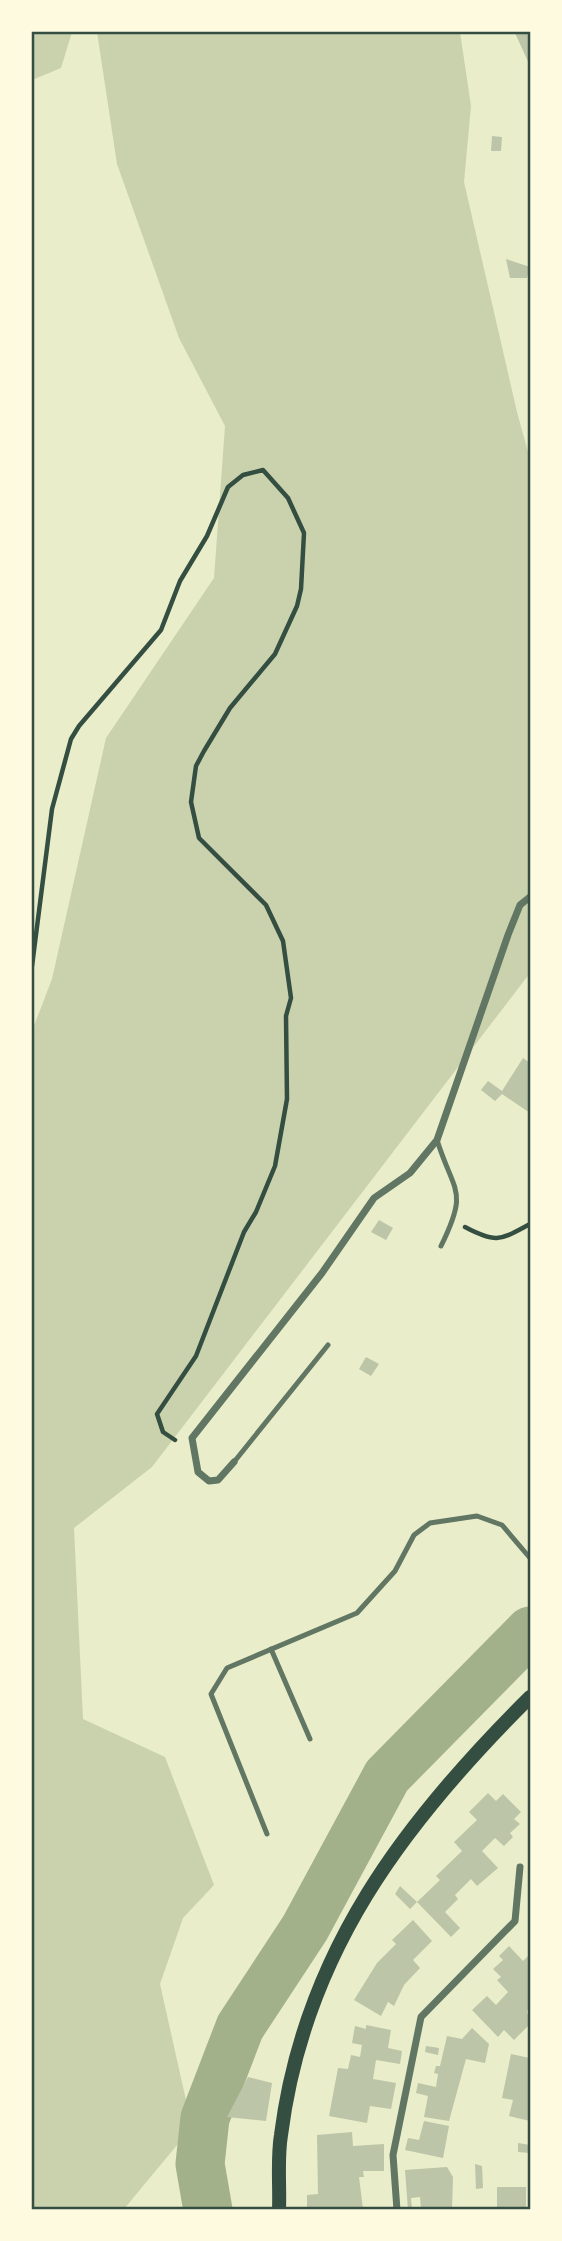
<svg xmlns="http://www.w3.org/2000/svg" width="562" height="2241" viewBox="0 0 562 2241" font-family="'Public Sans',sans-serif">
<rect width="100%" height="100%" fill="#e9edc9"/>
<g fill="#cad2ad">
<polygon points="32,32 72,32 61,68 32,80"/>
<polygon points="97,32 460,32 471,106 464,182 517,412 530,459 530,973 152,1467 74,1528 83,1719 165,1757 214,1885 183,1918 160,1984 192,2127 124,2209 32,2209 32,1031 52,979 106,738 214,578 225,426 179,338 117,164"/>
</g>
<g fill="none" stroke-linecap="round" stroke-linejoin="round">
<polyline stroke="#a3b18a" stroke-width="49" points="208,2210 200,2164 205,2118 240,2027 305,1928 387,1776 530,1631"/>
</g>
<g fill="#bcc5a7">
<polygon points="518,32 530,32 530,66 515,33"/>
<polygon points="492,136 502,137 501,151 491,151"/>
<polygon points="506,259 530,267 527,278 510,278"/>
<polygon points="523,1058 530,1063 530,1113 502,1094 495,1101 481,1090 488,1081 502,1091"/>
<polygon points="379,1220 393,1228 386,1240 371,1232"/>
<polygon points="366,1357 379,1364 371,1376 359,1369"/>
<polygon points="488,1793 496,1801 503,1794 521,1812 514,1819 520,1824 510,1833 513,1837 504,1846 495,1838 482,1851 498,1868 477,1886 471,1879 455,1895 458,1899 445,1912 460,1928 451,1937 417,1902 440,1880 436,1876 462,1851 454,1842 477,1820 469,1812"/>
<polygon points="400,1886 417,1902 410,1909 395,1894"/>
<polygon points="413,1920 432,1941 413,1960 420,1968 404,1985 394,2006 388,2002 381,2016 354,2000 377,1963 396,1944 392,1940"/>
<polygon points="509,1946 523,1961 530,1954 530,2008 527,2011 530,2024 514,2040 504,2030 498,2037 472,2010 487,1996 496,2005 508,1992 497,1980 501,1977 493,1969 503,1960 499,1956"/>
<polygon points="366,2025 391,2030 388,2048 402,2051 400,2064 376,2060 373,2079 396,2083 391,2109 370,2106 367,2123 329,2116 338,2068 348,2069 351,2055 360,2057 362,2045 352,2043 355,2026 366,2029"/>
<polygon points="472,2028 489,2044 485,2063 466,2059 449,2121 424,2117 428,2096 416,2093 418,2083 436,2087 438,2074 434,2073 436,2066 440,2066 447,2036 462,2039"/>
<polygon points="426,2046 439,2048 438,2055 425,2052"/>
<polygon points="511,2054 530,2058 530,2121 509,2116 513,2100 502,2098"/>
<polygon points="248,2077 272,2083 266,2121 227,2117"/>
<polygon points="424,2121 449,2126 443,2158 405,2150 408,2138 419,2140"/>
<polygon points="352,2132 353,2146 384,2144 384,2171 363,2171 364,2177 359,2177 363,2209 307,2209 307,2195 318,2194 317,2135"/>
<polygon points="518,2143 530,2145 530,2153 518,2152"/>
<polygon points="475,2164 482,2166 483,2188 476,2189"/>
<polygon points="447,2167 453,2177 452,2209 421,2209 420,2197 411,2198 412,2209 408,2210 405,2170"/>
<rect x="497" y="2187" width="29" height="22"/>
</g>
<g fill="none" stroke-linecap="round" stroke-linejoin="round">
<g stroke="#344e41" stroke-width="4.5">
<polyline points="32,966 52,809 71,739 79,726 161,630 180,581 207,536 228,487 243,475 263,470 288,498 304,533 301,589 297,606 275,654 230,708 204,751 196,766 191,802 199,838 266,905 283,941 291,998 286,1016 287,1099 275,1166 256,1212 244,1232 196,1356 157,1414 163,1432 175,1440"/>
<path d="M465 1227C497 1244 500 1240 530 1224"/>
</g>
<g stroke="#617663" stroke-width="5">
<path d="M437 1140C454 1194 469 1189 441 1246"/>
<polyline points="234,1462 328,1345"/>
<polyline points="271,1649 310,1739"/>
<polyline points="267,1834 211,1694 227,1668 357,1613 395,1571 414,1535 430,1523 477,1516 502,1525 530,1558"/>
</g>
<g stroke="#617663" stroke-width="7">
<polyline points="234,1462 218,1480 209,1481 198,1472 192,1438 322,1273 374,1198 410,1173 437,1140 508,935 520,905 530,897"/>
<polyline points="397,2210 393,2155 421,2017 515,1921 520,1867"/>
</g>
<path stroke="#344e41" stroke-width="14" d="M279 2210C280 2185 277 2159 281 2135 304 1953 404 1822 530 1697"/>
</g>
<rect width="562" height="2241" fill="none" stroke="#fefae0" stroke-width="66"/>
<rect x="33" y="33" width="496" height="2175" fill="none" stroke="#344e41" stroke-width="2.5"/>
</svg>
